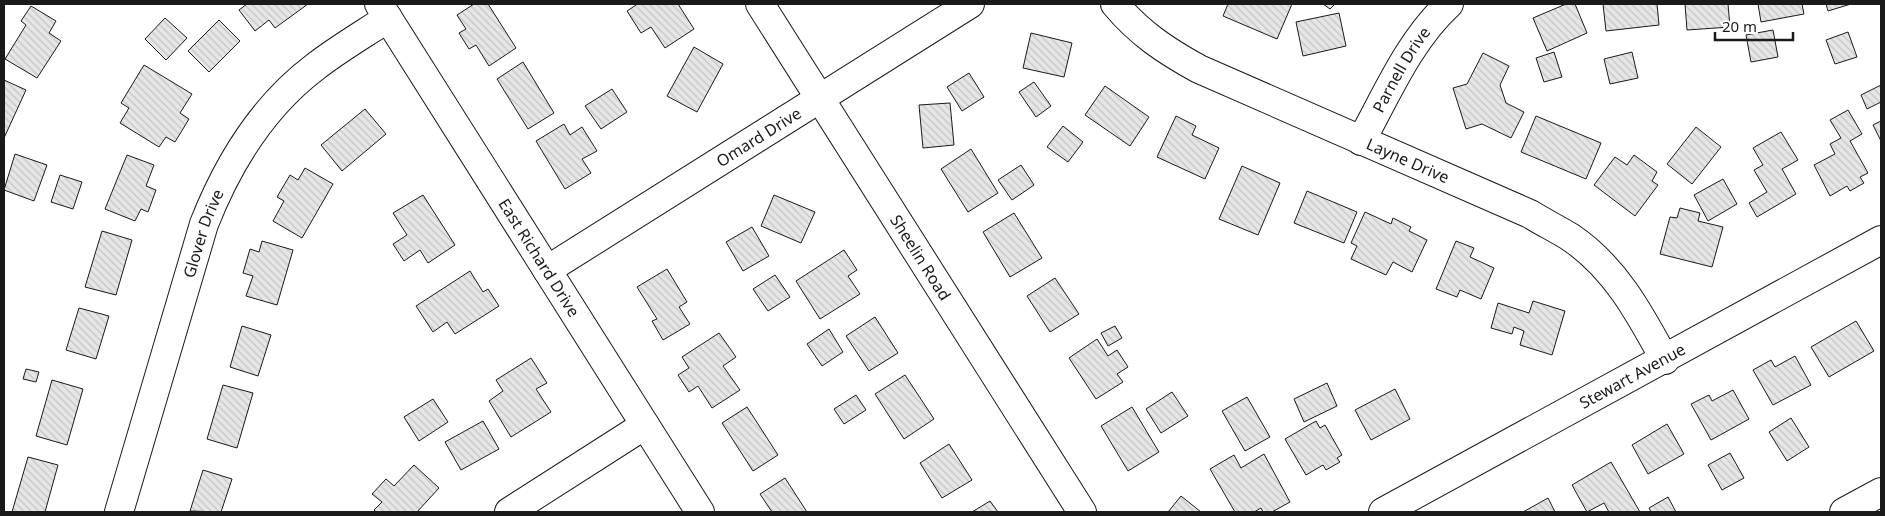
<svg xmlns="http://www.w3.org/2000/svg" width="1885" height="516" viewBox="0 0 1885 516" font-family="'Noto Sans',sans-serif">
<defs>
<pattern id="building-back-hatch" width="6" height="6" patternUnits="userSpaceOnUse" patternTransform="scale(1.25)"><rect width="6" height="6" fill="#e6e6e6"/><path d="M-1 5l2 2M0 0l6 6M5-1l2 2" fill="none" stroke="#c5c5c5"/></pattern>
</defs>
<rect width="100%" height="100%" fill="#fff"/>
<g fill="url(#building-back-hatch)" stroke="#1a1a1a">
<polygon points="247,4 308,4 275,28 269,20 255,31 239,10"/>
<polygon points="474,4 488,4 516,48 489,66 476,45 469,49 459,33 466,29 457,15"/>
<polygon points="635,4 678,4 694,29 665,48 651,27 641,33 627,11 636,5"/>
<polygon points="1228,4 1292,4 1277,39 1223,16"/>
<polygon points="1323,4 1335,4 1330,9"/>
<polygon points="1566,4 1575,4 1587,33 1547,51 1533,18"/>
<polygon points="1603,4 1657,4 1659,25 1606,31"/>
<polygon points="1685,4 1728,4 1730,27 1687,30"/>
<polygon points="1758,4 1802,4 1804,14 1761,22"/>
<polygon points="1826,4 1851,4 1828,11"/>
<polygon points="31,6 56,21 49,33 61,41 37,78 5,59 26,25 21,21"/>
<polygon points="1339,13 1346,46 1303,56 1296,22"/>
<polygon points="165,18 187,38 166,60 145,39"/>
<polygon points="219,20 240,41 209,72 188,51"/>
<polygon points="1773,30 1778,57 1751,62 1746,35"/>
<polygon points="1848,32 1857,57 1835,64 1826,40"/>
<polygon points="1031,33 1072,43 1064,77 1023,68"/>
<polygon points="694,47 723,64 697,112 667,96"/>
<polygon points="1554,52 1562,77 1544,82 1536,58"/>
<polygon points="1632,52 1638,78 1610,84 1604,59"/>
<polygon points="1483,53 1509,66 1500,85 1506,103 1524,112 1511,138 1482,124 1466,129 1453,88 1467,84"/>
<polygon points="523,62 554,113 528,129 497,79"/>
<polygon points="144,65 192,94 180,113 189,119 175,142 166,137 159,147 120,123 129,108 121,103"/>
<polygon points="969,73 984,97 962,111 947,87"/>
<polygon points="4,80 26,90 4,138"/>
<polygon points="1034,82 1051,106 1036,117 1019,92"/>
<polygon points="1881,85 1881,102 1867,109 1861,95"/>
<polygon points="1105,86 1149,117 1130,146 1085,115"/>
<polygon points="612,89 627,112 601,129 585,106"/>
<polygon points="950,103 954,145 923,148 919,105"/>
<polygon points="365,109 386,134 342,171 321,145"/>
<polygon points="1848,110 1862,134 1850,141 1868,173 1860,177 1864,183 1850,191 1847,186 1830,196 1814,165 1835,154 1830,144 1841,138 1830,120"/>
<polygon points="1176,116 1196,126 1192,135 1219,148 1205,179 1157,157"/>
<polygon points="1536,116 1601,143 1586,179 1521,152"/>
<polygon points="1881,121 1881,141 1873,125"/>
<polygon points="564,124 570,135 582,127 597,151 582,159 591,173 565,189 536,141"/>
<polygon points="1063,126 1083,142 1068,162 1047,147"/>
<polygon points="1696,127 1721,147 1692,184 1667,164"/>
<polygon points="1781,132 1798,160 1782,169 1796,194 1757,217 1749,203 1767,192 1754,170 1763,165 1753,148"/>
<polygon points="971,149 998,193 968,212 941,169"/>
<polygon points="15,154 47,165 34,201 4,190"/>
<polygon points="127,155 154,165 146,186 156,190 148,212 141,209 135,221 105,209"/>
<polygon points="1634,155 1657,172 1652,181 1658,185 1635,216 1594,185 1615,157 1627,165"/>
<polygon points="1021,165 1034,185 1012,200 998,180"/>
<polygon points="1242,166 1280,183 1258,235 1219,219"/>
<polygon points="305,168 333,184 302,238 273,221 284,201 277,197 290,175 298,180"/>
<polygon points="60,175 82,182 73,209 51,202"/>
<polygon points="1723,179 1737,204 1708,221 1694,195"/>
<polygon points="1307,191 1357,212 1344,243 1294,223"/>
<polygon points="423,195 455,245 428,263 420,250 404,261 393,244 407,235 393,213"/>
<polygon points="774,195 815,212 801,243 761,226"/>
<polygon points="1680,208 1700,213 1698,221 1723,227 1712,267 1660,254 1670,217 1677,218"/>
<polygon points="1365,212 1391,224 1393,218 1411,227 1409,231 1427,240 1412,272 1393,262 1386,275 1351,259 1357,246 1351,243"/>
<polygon points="1014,213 1042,258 1010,277 983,232"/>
<polygon points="752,227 769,256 743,271 726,242"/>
<polygon points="102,231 132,240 116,295 85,287"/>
<polygon points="262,241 293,250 277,305 246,296 253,276 243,273 250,249 259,252"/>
<polygon points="1456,241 1474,248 1470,257 1494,268 1481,299 1460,290 1457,297 1436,289"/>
<polygon points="844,250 857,270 848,276 860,294 820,319 796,281"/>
<polygon points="667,269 687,302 679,307 690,324 663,340 652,321 657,319 637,287"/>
<polygon points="470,271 483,292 488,289 499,306 455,334 447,322 433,332 416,306"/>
<polygon points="775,275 790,297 768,311 753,289"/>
<polygon points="1055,278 1079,314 1050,332 1027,296"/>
<polygon points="1533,301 1565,311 1552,355 1520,345 1524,331 1514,327 1512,334 1491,328 1498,303 1529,313"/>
<polygon points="79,308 109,316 96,359 66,350"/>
<polygon points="875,317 898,353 869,371 846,336"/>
<polygon points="1856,321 1874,351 1829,377 1811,347"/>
<polygon points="242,326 271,335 258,376 230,367"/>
<polygon points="1115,326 1122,338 1108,346 1101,333"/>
<polygon points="829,329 843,352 822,366 807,344"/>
<polygon points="719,333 736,357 723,366 740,390 712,408 698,386 689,392 678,375 689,368 682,357"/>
<polygon points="1097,339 1108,356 1117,350 1128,367 1117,374 1123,382 1096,399 1069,358"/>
<polygon points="1795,356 1811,385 1773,405 1753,370 1771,360 1775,367"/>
<polygon points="531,358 547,383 536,389 551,412 511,437 489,401 503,391 496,380"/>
<polygon points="26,369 39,372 36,382 23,379"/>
<polygon points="905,375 934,419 904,439 875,394"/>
<polygon points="52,380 83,389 67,445 36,436"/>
<polygon points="1327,383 1337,406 1304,422 1294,399"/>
<polygon points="223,385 253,393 237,448 207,439"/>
<polygon points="1395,389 1410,419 1371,440 1355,410"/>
<polygon points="1733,390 1749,419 1711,440 1691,404 1709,395 1712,401"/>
<polygon points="1172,392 1188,416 1161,433 1146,409"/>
<polygon points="856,395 866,410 844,424 834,409"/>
<polygon points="1247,397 1270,437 1245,451 1222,411"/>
<polygon points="433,399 448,422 419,441 404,417"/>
<polygon points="747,407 778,455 753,471 722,423"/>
<polygon points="1132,407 1159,452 1128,471 1101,426"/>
<polygon points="1791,418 1809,447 1787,461 1769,432"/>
<polygon points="483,421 499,449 461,470 445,442"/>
<polygon points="1316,421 1320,428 1325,425 1342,455 1337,458 1340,462 1326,470 1323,465 1306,475 1285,439"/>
<polygon points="1667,424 1684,454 1648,474 1632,445"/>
<polygon points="949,444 972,480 942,498 920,463"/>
<polygon points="1730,453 1744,478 1722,490 1708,465"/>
<polygon points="1264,454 1290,502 1272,512 1263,512 1261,508 1254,512 1235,512 1210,469 1234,455 1241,468"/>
<polygon points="28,457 58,465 45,512 12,512"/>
<polygon points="1611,462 1640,512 1609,512 1604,503 1587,512 1572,485"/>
<polygon points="414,465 439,488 417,512 376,512 374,510 382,502 372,494 386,479 394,486"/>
<polygon points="203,470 232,479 221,512 190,511"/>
<polygon points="785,478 807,512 772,512 760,494"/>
<polygon points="1181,496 1201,512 1168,512"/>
<polygon points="1668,497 1676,512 1651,512 1649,508"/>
<polygon points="1548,498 1555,512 1523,512"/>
<polygon points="990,501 998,512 972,512"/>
</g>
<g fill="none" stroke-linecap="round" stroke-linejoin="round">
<defs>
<g id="minor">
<path id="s1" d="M379 4 700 512"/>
<path id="s2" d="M760 4 1082 512"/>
<path id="s3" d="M1115 4C1139 33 1166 51 1199 69L1530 214C1543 222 1557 229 1570 237 1615 267 1640 314 1665 360"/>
<path id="s4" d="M1361 141C1387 94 1409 41 1449 4"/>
<path id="s5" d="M547 270 970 4"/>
<path id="s6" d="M119 512 204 224C228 163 262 107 315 67 338 49 364 34 388 18"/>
<polyline points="509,512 645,425"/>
<path id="s7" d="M1383 512 1881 240"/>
</g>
<polyline id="major" points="1844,512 1881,492"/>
</defs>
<use href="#minor" stroke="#1a1a1a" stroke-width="30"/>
<use href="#major" stroke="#1a1a1a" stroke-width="30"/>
<use href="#minor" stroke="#fff" stroke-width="28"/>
<use href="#major" stroke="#fff" stroke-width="28"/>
</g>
<g text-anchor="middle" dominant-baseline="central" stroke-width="4" stroke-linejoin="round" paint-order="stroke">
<g font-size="16" fill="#1a1a1a" stroke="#fff">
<text stroke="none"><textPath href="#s4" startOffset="82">Parnell Drive</textPath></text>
<text stroke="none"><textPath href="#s5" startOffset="250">Omard Drive</textPath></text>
<text stroke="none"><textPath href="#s3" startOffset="335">Layne Drive</textPath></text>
<text stroke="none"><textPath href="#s6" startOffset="291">Glover Drive</textPath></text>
<text stroke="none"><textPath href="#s1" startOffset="300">East Richard Drive</textPath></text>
<text stroke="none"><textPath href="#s2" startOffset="300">Sheelin Road</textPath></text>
<text stroke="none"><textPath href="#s7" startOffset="284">Stewart Avenue</textPath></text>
</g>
</g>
<rect width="1885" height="516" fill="none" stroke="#1a1a1a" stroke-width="10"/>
<path d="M1715 32v8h78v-8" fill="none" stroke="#1a1a1a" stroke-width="2.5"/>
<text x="1722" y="32" font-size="15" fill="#1a1a1a" stroke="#ffffff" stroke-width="4" paint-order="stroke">20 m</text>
</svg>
